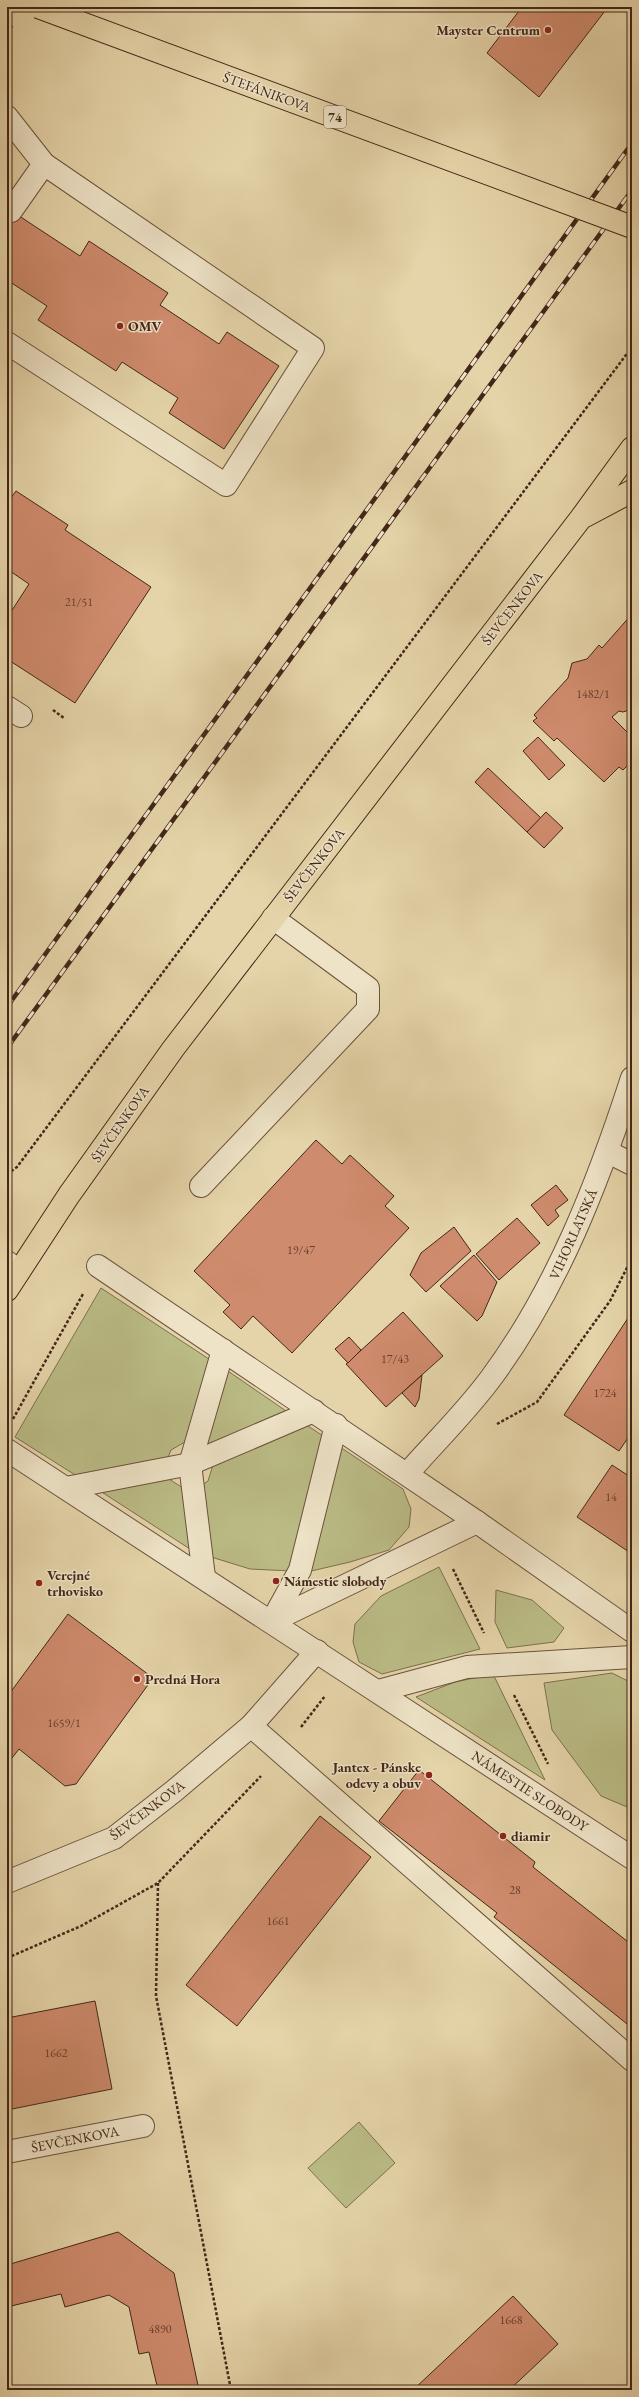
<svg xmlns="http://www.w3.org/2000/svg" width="639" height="2397" viewBox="0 0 639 2397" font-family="'EB Garamond',serif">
<rect width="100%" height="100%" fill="#e5d4a9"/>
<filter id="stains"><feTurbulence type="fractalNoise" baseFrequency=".005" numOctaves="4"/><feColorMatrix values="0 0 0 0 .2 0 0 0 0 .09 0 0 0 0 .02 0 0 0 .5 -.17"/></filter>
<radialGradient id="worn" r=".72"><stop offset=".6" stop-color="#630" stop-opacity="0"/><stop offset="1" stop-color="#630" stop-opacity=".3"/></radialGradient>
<g fill="#babb85" stroke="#7e704f">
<polygon points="101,1288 212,1361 185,1442 171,1450 166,1462 80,1478 15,1437"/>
<polygon points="225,1369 289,1413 203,1446"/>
<polygon points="305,1424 323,1436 291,1571 250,1569 208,1556 202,1485 208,1481 213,1465"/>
<polygon points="337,1445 403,1489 411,1509 409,1527 389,1550 350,1562 307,1572"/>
<polygon points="169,1479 183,1488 190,1549 97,1489"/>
<polygon points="439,1567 480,1649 382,1674 359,1662 353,1642 355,1624 381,1596"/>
<polygon points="496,1590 532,1600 564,1628 554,1642 507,1648 495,1622"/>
<polygon points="612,1673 632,1683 632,1809 601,1796 552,1730 544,1683"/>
<polygon points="493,1674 545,1780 416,1697 455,1682"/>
<polygon points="359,2122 395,2163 346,2208 308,2168"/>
</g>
<g fill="#cf8b6d" stroke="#432619">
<polygon points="522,7 608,7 539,97 487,53"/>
<polygon points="7,208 80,256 89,241 168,293 160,305 219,344 227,332 279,366 224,449 169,413 178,398 122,362 116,371 38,320 47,306 7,280"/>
<polygon points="16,491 68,525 65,530 151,587 75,703 7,659 7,618 29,584 7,569 7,503"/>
<polygon points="632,614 632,709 623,712 619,711 612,717 632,737 632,761 623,770 619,767 604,782 557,738 554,741 533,721 537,718 534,715 568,678 572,663 587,659 599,645 602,648"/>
<polygon points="538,737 565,765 549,780 523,751"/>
<polygon points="488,768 541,818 527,832 475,782"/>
<polygon points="546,812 563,828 544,848 527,832"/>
<polygon points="316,1140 342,1164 350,1155 394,1196 385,1206 409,1228 292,1353 253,1316 241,1329 223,1312 230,1305 194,1271"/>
<polygon points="556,1185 568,1200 555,1210 559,1216 548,1226 531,1205"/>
<polygon points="517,1218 540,1243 499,1280 476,1254"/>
<polygon points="454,1227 471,1251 426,1292 410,1275 421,1253"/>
<polygon points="474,1255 497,1282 482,1316 477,1321 440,1286"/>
<polygon points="403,1312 443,1356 386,1407 346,1364"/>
<polygon points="632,1312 632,1432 619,1451 564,1415"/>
<polygon points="349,1337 361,1350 348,1363 335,1349"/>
<polygon points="422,1375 419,1399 415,1407 402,1393"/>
<polygon points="612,1465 632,1478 632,1554 577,1517"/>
<polygon points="68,1614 153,1678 76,1784 65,1786 19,1749 12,1758 7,1760 7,1697"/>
<polygon points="419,1770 535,1862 533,1867 632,1945 632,2028 494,1917 497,1913 379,1821"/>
<polygon points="320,1816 371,1857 237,2026 186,1985"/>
<polygon points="95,2001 112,2089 7,2110 7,2018"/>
<polygon points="118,2232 174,2273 199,2390 158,2390 149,2352 139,2354 129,2307 109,2295 65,2307 61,2294 7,2307 7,2265"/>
<polygon points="513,2296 558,2344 521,2379 509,2390 413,2390"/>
</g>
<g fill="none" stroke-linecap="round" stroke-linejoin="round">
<defs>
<g id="minor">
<polyline points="7,117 44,164 11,211"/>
<polyline points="7,343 226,485 313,348 44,164"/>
<polyline points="7,707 21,716"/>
<polyline points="608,1152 632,1164"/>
<polyline points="201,1186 368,1009 368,988 273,918"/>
<polyline points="7,1262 19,1271"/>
<polyline points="98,1266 477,1522 632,1631"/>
<polyline points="7,1450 632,1858"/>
<path d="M407 1474C435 1442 466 1412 491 1378 557 1289 598 1183 632 1078"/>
<polyline points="66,1488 190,1464 314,1411"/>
<polyline points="204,1577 190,1464 223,1350"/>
<polyline points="272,1621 477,1522"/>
<polyline points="272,1621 300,1570 336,1425"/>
<polyline points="378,1691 467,1667 632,1657"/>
<polyline points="251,1726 632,2060"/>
<polyline points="7,1882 114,1838 174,1791 251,1726 317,1651"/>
<polyline points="7,2152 143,2126"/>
</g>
<g id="major">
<polyline points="585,516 632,491"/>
<polyline points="7,1290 69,1195 173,1049 581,518 632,448"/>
</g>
</defs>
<use href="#minor" stroke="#6c523d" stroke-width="24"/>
<use href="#major" stroke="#432619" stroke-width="24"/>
<g stroke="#432619" stroke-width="2.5" stroke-dasharray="3 2" stroke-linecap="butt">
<polyline points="7,32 13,25"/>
<polyline points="53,710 64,718"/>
<polyline points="7,1174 17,1167 632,347"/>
<polyline points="13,1419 83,1294"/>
<polyline points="497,1424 537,1402 610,1301 632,1258"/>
<polyline points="453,1569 484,1633"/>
<polyline points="514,1695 548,1764"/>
<polyline points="301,1727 325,1696"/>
<polyline points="158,1883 156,1996 231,2390"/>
<polyline points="7,1958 81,1926 158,1883 261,1776"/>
</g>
<use href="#minor" stroke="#eee3c7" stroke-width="22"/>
<use href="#major" stroke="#e5d4a9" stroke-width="22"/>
<defs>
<g id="rail">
<polyline points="7,1007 632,143"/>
<polyline points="7,1048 632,190"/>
</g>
</defs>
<use href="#rail" stroke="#432619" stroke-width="4.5"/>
<use href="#rail" stroke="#eee3c7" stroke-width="3" stroke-dasharray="9" stroke-linecap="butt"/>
<defs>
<polyline id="major-bridge" points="38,7 632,227"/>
</defs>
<use href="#major-bridge" stroke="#432619" stroke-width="24" stroke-linecap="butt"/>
<use href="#major-bridge" stroke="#e5d4a9" stroke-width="22"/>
</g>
<g fill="#8f2418" stroke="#eee3c7" stroke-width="1.5">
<circle cx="548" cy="30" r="4"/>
<circle cx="120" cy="326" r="4"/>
<circle cx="276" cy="1581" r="4"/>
<circle cx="39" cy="1583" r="4"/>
<circle cx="137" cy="1679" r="4"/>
<circle cx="429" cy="1775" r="4"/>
<circle cx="503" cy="1836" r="4"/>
</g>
<g text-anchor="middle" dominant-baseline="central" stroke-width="3" stroke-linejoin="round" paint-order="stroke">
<g font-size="12" fill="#663f2e">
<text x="79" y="602">21/51</text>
<text x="593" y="694">1482/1</text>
<text x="301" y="1250">19/47</text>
<text x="395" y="1359">17/43</text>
<text x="605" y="1393">1724</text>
<text x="611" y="1497">14</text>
<text x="64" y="1723">1659/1</text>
<text x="515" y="1890">28</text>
<text x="278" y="1921">1661</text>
<text x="56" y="2053">1662</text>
<text x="511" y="2320">1668</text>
<text x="160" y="2329">4890</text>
</g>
<rect fill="#eee3c7" stroke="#765f4d" stroke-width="1" x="324" y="106" width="22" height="22" rx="3"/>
<g font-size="13" font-weight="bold" fill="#432619">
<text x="335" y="117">74</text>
</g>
<g font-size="14" font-weight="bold" fill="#432619" stroke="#eee3c7" text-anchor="start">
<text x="540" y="30" text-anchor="end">Mayster Centrum</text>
<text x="128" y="326">OMV</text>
<text x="47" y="1575">Verejné<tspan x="47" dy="16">trhovisko</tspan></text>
<text x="284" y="1581">Námestie slobody</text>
<text x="145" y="1679">Predná Hora</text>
<text x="421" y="1767" text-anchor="end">Jantex - Pánske<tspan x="421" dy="16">odevy a obuv</tspan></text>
<text x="511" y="1836">diamir</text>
</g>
<g font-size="14" fill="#432619" stroke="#eee3c7">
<text transform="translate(267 92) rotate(20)">ŠTEFÁNIKOVA</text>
<text transform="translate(512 608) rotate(-52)">ŠEVČENKOVA</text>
<text transform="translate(314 865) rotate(-52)">ŠEVČENKOVA</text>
<text transform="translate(120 1124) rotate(-55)">ŠEVČENKOVA</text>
<text transform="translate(573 1234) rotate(-66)">VIHORLATSKÁ</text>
<text transform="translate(530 1791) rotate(33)">NÁMESTIE SLOBODY</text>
<text transform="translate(147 1810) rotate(-37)">ŠEVČENKOVA</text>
<text transform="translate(75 2139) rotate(-11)">ŠEVČENKOVA</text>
</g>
</g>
<rect width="639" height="2397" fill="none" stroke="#e5d4a9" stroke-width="24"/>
<rect x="8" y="8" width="623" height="2381" fill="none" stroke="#432619" stroke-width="2"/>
<rect x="12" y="12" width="615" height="2373" fill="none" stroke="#432619"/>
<rect width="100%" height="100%" filter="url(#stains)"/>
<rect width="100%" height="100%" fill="url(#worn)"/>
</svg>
